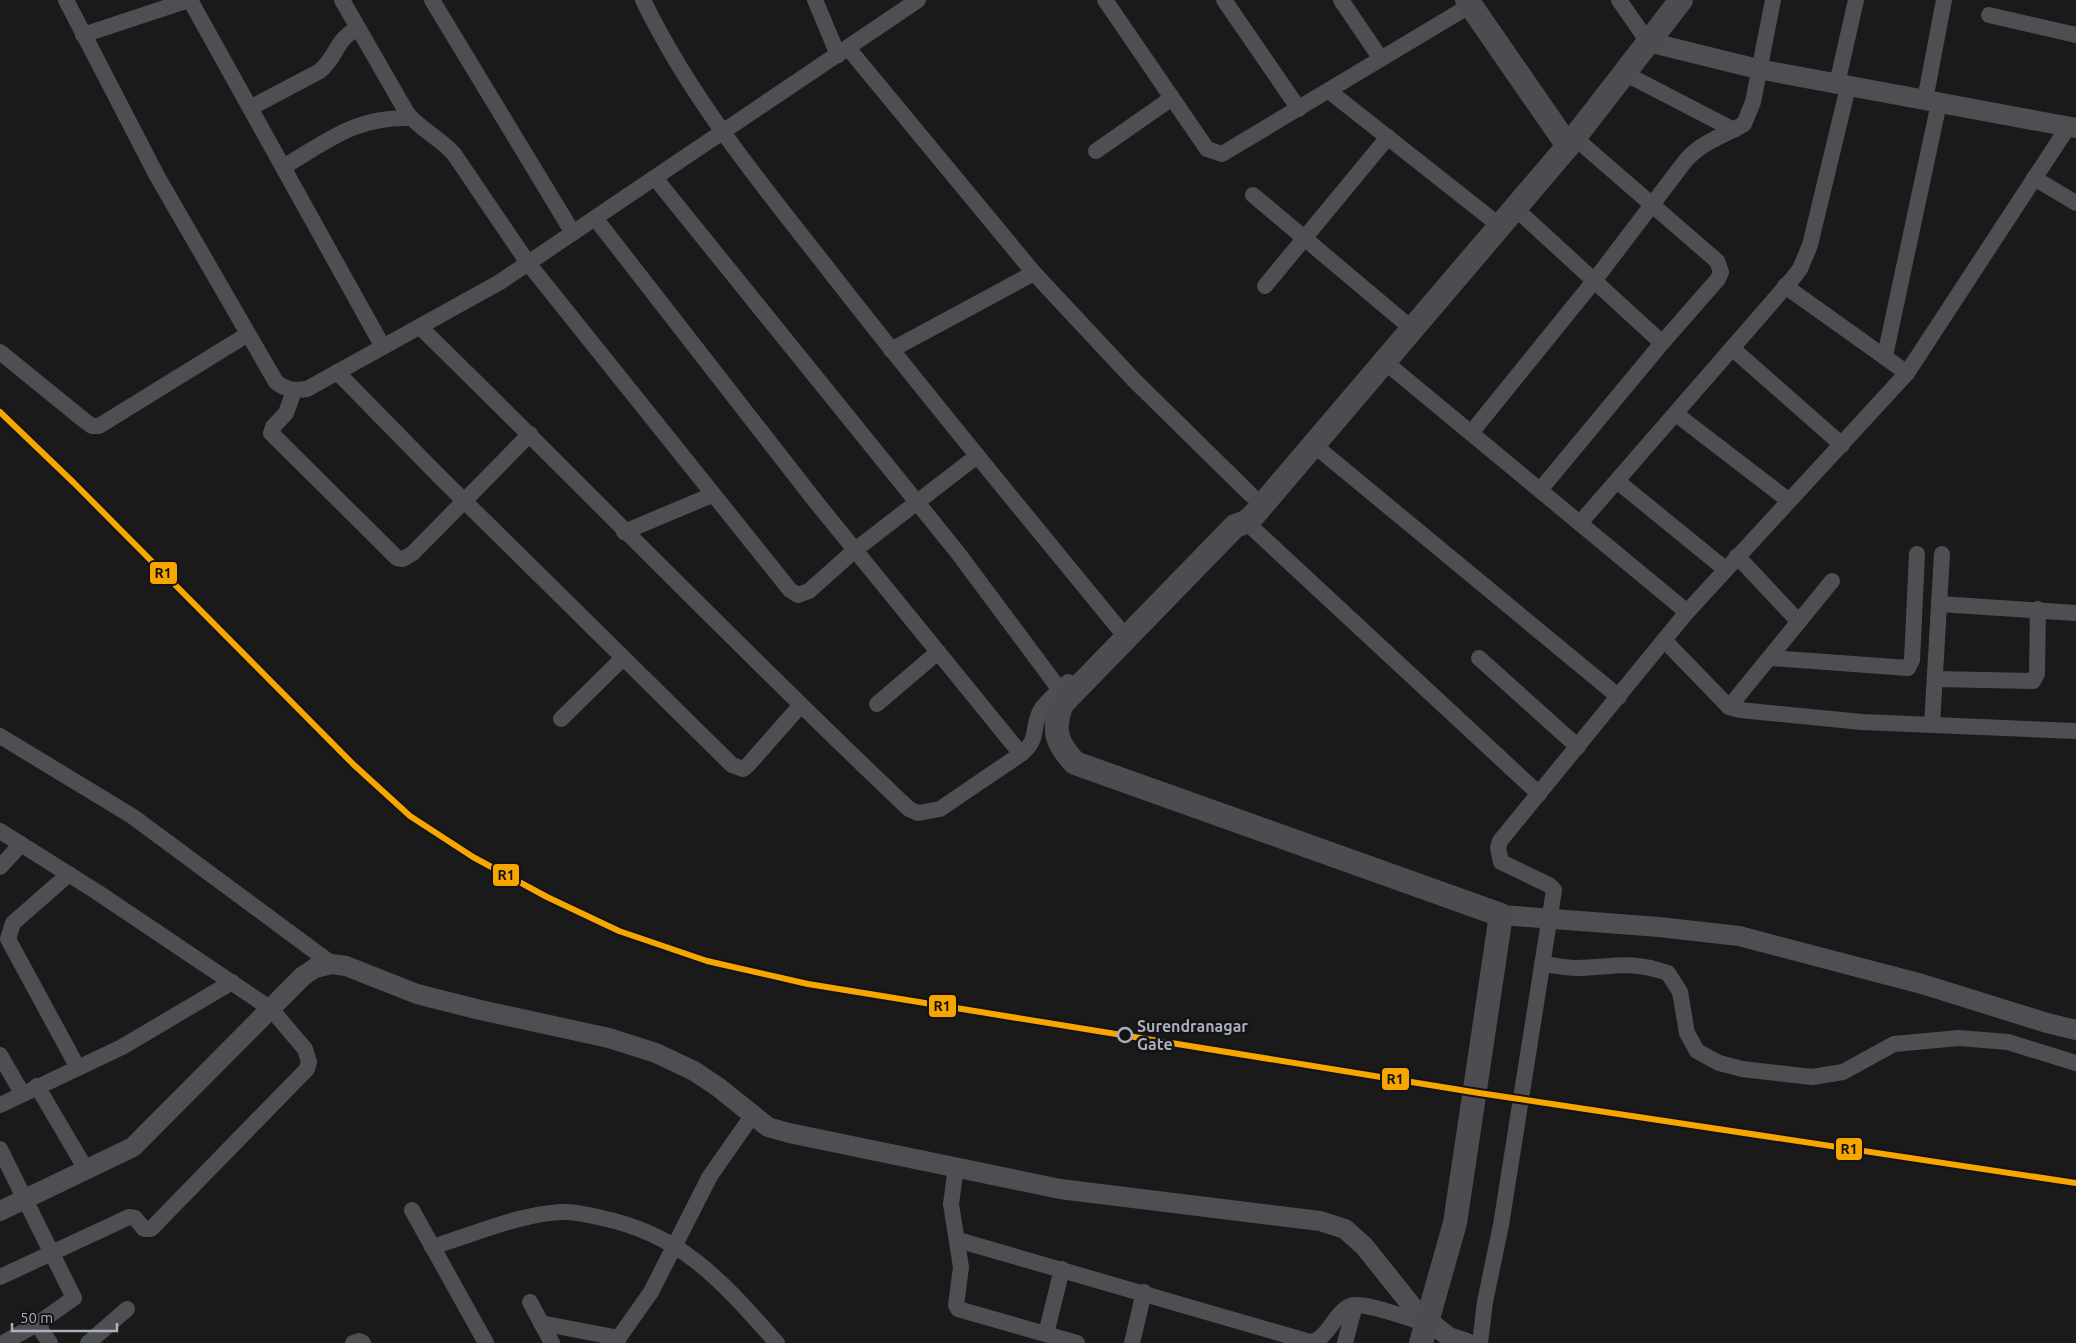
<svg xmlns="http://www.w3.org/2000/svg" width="2076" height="1343" viewBox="0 0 2076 1343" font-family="Ubuntu,sans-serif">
<rect width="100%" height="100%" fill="#1a1a1b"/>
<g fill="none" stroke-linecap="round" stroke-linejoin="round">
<g stroke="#4e4f53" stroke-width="16">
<path d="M66 0 157 176 276 382C286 390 294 391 307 389L500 282 918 0"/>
<polyline points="190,0 383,347"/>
<path d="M342 0 407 113C421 130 440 138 454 154L528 263 790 590 798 595 809 591 855 550 977 456"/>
<polyline points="432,0 573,233"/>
<path d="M643 0C690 97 758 180 825 265 921 389 1021 509 1120 630"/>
<polyline points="815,0 838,55"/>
<polyline points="1105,0 1207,149 1222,154 1471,5"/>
<polyline points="1224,0 1299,109"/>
<polyline points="1341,0 1381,59"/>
<polyline points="1619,0 1648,42"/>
<polyline points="1989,15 2076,35"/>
<polyline points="83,35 189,0"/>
<polyline points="848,48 1034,273 1133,379 1251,495"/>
<polyline points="1624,73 1734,130"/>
<polyline points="1837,84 1856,0"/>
<polyline points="1329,91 1490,218"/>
<polyline points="1925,100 1944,0"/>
<path d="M250 108 320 71C339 54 334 41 358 28"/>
<polyline points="1096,151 1172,98"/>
<path d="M283 167C328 141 356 116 411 118"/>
<polyline points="655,178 958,553 1060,690"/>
<polyline points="2034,178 2076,203"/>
<polyline points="1253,195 1404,322"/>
<polyline points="1516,209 1662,343"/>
<polyline points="595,218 816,502 1021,754"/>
<polyline points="1265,286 1388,137"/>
<polyline points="1785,286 1907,373"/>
<path d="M420 327C584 487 743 652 909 809L918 813 940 809 1021 754C1041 738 1030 727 1042 708 1049 699 1060 690 1068 682"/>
<polyline points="1733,349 1842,445"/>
<polyline points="891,350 1034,273"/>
<polyline points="0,352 85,421 92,426 99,426 248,334"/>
<polyline points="1885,356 1939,103"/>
<polyline points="1385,362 1687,612"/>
<polyline points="337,372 440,477 732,765 743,769 748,765 800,706"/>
<polyline points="294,391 286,413 273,427 271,433 397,558 403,559 413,553 530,434"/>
<polyline points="1676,414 1788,500"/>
<path d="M1471 433 1594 281 1686 160C1702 142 1723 136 1744 124L1753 102 1773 0"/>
<polyline points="1314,445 1619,697"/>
<polyline points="1617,481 1725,569"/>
<polyline points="1540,490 1662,343 1718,279 1721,272 1717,261 1575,138"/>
<polyline points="1246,522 1539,794"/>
<polyline points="1580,523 1793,278 1800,269 1810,245 1848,87"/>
<polyline points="624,532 712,495"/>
<polyline points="1737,556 1799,622"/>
<polyline points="1939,604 2076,613"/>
<polyline points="1664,640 1729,707 1740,710 1862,722 2076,731"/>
<polyline points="1479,658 1578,747"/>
<polyline points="1770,658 1908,668 1912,660 1917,554"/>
<polyline points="1935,679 2033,681 2037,674 2038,609"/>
<polyline points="877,704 938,652"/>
<polyline points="1729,707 1832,581"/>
<polyline points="561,719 623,658"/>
<polyline points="1932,725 1942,554"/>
<polyline points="0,736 132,816 332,964"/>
<polyline points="0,831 97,892 271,1009 305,1049 309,1062 307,1069 151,1229 144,1229 135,1218 129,1217 0,1277"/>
<polyline points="0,867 21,844"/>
<polyline points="69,874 13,923 8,939 78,1068"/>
<path d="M1542 964C1554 965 1566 968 1577 968 1615 967 1630 960 1668 973L1680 992 1687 1033 1697 1051 1719 1063 1742 1069 1812 1077 1843 1072 1894 1044 1959 1038 2008 1042 2076 1063"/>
<polyline points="0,1055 22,1093"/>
<polyline points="37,1086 87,1171"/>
<polyline points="0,1105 122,1047 232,982"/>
<polyline points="0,1149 74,1298 37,1324 3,1343"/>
<polyline points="956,1167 951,1204 961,1267 956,1305 958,1309 1077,1343"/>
<polyline points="412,1210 486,1343"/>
<path d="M958 1240 1310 1342C1328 1340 1334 1313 1350 1306 1363 1301 1404 1317 1418 1321"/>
<path d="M432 1247C474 1234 517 1215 560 1212 574 1211 589 1215 602 1218 684 1235 724 1284 777 1343"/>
<polyline points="530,1302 552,1343"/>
<polyline points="541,1323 619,1338"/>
<polyline points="37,1324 50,1343"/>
<polyline points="1046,1334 1062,1269"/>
<polyline points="88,1343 127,1309"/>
<polyline points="353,1343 359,1341 363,1343"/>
<polyline points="615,1343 651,1292 710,1176 752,1116"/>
<polyline points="1132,1343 1144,1292"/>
<polyline points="1345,1343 1355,1305"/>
<polyline points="1480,1343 1485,1302 1501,1225 1554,890 1549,885 1501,862 1498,848 1500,841 1687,612 1907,373 2068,127"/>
</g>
<g stroke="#4e4f53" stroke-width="20">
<polyline points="1648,42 1758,69 2076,128"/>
<polyline points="2047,1023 2076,1030"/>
<polyline points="0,1211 133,1147 303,976 315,968 332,964 346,966 417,994 476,1009 609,1038 656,1053 694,1071 718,1087 768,1127 789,1133 1060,1189 1320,1221 1345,1229 1364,1246 1416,1311 1449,1337 1467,1343"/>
</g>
<g stroke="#4c4d51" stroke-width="24">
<polyline points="1467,0 1568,146"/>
<polyline points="1062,704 1235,526 1246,522 1253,516 1568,146 1681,0"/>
</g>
<polyline stroke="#4e4f53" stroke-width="20" points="1501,915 1659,927 1739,936 1922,984 2047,1023"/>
<path stroke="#4c4d51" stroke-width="24" d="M1062 704C1052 730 1056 743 1075 763L1501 915 1455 1223 1421 1343"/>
<defs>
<polyline id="rail-1" points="0,412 74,483 354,765 410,816 473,857 547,897 619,931 707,961 808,984 1479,1093 2076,1183"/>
</defs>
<use href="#rail-1" stroke="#141417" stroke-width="10"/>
<use href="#rail-1" stroke="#f7a600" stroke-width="6"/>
</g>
<circle fill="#141417" stroke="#aaafbc" stroke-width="2.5" cx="1125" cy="1035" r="7"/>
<g text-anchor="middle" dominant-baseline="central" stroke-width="5" stroke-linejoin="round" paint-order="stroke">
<g font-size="16" font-weight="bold" fill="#aaafbc" stroke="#141417" text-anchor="start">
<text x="1137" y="1026">Surendranagar<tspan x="1137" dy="18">Gate</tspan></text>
</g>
</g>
<g stroke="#141417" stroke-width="2">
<rect x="149" y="561" width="29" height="24" rx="5" fill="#f7a600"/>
<rect x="492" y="863" width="28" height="24" rx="5" fill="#f7a600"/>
<rect x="928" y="994" width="29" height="24" rx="5" fill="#f7a600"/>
<rect x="1381" y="1067" width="29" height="24" rx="5" fill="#f7a600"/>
<rect x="1835" y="1137" width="28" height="24" rx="5" fill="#f7a600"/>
</g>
<g font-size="14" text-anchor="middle" font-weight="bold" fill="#111">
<text x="163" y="578">R1</text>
<text x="506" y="880">R1</text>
<text x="942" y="1011">R1</text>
<text x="1395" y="1084">R1</text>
<text x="1849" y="1154">R1</text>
</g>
<path d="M12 1323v8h105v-8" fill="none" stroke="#aaafbc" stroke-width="2.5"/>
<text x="20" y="1323" font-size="15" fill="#aaafbc" stroke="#141417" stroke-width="4" paint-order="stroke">50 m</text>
</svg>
